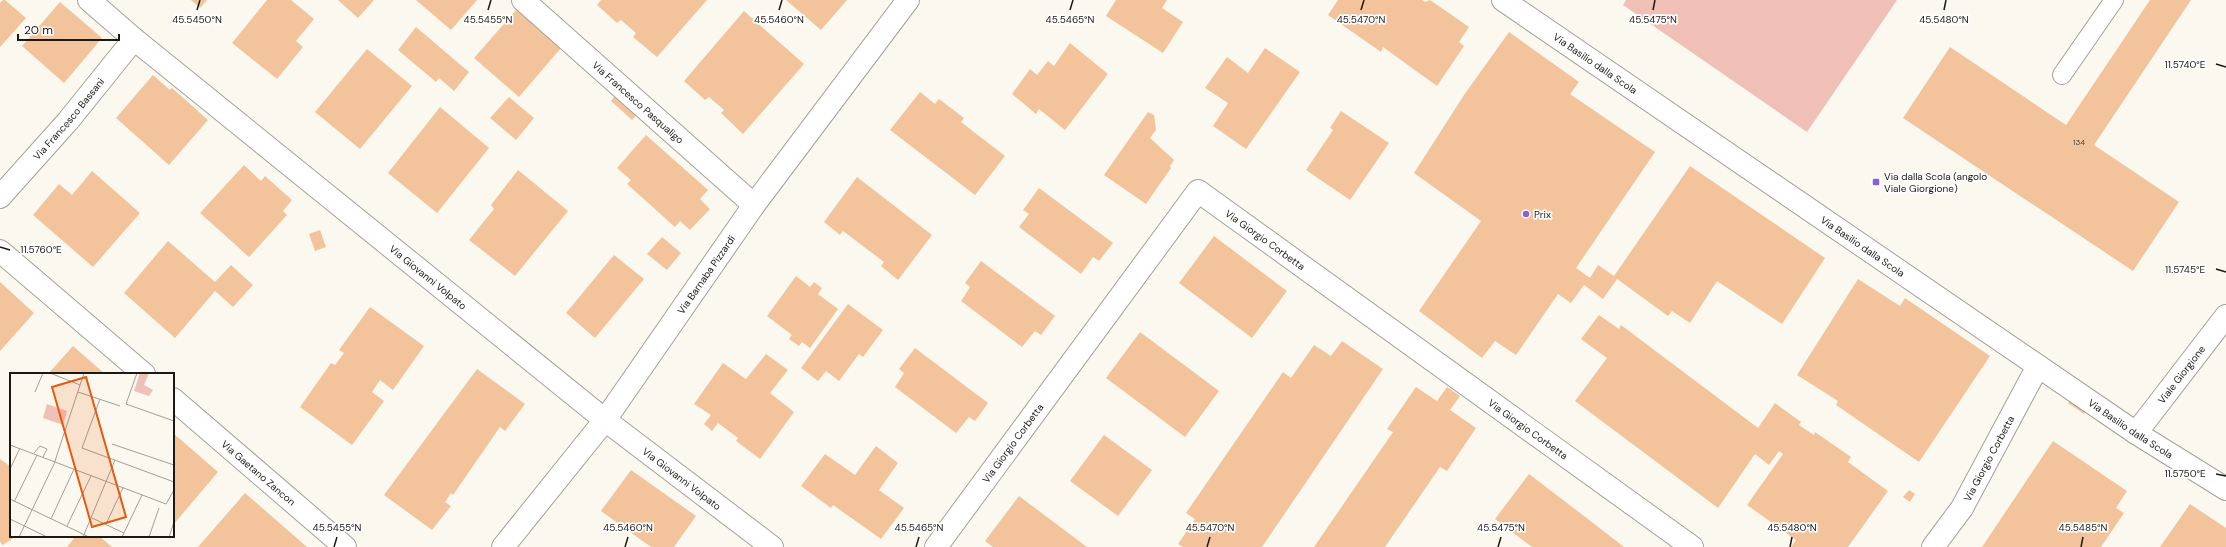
<svg xmlns="http://www.w3.org/2000/svg" width="2226" height="547" viewBox="0 0 2226 547" font-family="'DM Sans',sans-serif">
<rect width="100%" height="100%" fill="#fbf9ef"/>
<polygon fill="#f0c0b7" points="1626,0 1897,0 1807,132 1623,5"/>
<g fill="#f3c49c">
<polygon points="3,0 5,0 26,18 0,47 0,3"/>
<polygon points="191,0 207,0 200,8"/>
<polygon points="267,0 291,0 314,19 296,41 303,47 277,79 232,43"/>
<polygon points="338,0 374,0 358,18"/>
<polygon points="416,0 477,0 451,30"/>
<polygon points="601,0 707,0 657,57 633,37 636,33 621,20 617,23 597,5"/>
<polygon points="786,0 847,0 821,30"/>
<polygon points="1116,0 1167,0 1162,8 1183,22 1163,53 1106,16"/>
<polygon points="1338,0 1422,0 1425,2 1430,0 1469,27 1459,42 1464,46 1437,86 1383,47 1381,52 1328,15"/>
<polygon points="2150,0 2191,0 2094,145 2179,202 2133,271 1903,118 1950,47 2066,125"/>
<polygon points="60,2 102,38 64,83 22,46"/>
<polygon points="517,9 561,48 519,97 474,58"/>
<polygon points="744,11 804,64 743,134 721,113 724,110 709,97 705,100 684,81"/>
<polygon points="416,27 469,72 454,91 439,78 436,82 398,50"/>
<polygon points="1509,32 1579,82 1570,94 1655,152 1576,268 1590,278 1598,265 1614,276 1690,166 1825,258 1782,324 1717,281 1690,323 1672,311 1668,316 1617,279 1603,299 1584,285 1571,303 1558,294 1516,355 1495,341 1482,358 1419,311 1481,221 1414,173 1464,95"/>
<polygon points="1070,43 1108,74 1065,130 1039,109 1036,114 1012,94 1030,69 1037,75 1048,61 1054,66"/>
<polygon points="1265,48 1300,72 1246,149 1213,126 1228,103 1205,88 1227,57 1248,73"/>
<polygon points="367,49 412,86 360,149 315,112"/>
<polygon points="153,75 170,90 172,88 208,120 169,165 116,118"/>
<polygon points="618,91 641,110 632,120 611,101"/>
<polygon points="920,92 935,104 939,99 964,118 961,122 1005,156 975,195 890,130"/>
<polygon points="509,97 534,118 516,140 490,118"/>
<polygon points="440,107 489,148 437,213 388,173"/>
<polygon points="1341,111 1389,143 1350,200 1306,170 1333,130 1330,128"/>
<polygon points="1148,112 1154,115 1156,130 1150,138 1174,160 1170,166 1171,168 1146,204 1104,175"/>
<polygon points="646,135 708,190 700,199 710,209 690,230 680,221 675,227 627,184 631,180 617,168"/>
<polygon points="244,165 261,181 265,176 292,200 283,211 287,215 249,257 200,213"/>
<polygon points="518,170 568,211 515,276 469,240 494,209 491,205"/>
<polygon points="92,171 140,213 93,267 33,215 59,184 72,195"/>
<polygon points="857,177 932,235 898,280 881,266 884,262 843,231 840,235 824,222"/>
<polygon points="1039,188 1113,243 1099,261 1093,257 1081,274 1019,227 1029,214 1023,210"/>
<polygon points="320,230 326,247 315,251 309,234"/>
<polygon points="1214,236 1287,291 1252,338 1179,283"/>
<polygon points="662,237 681,253 667,270 647,254"/>
<polygon points="168,241 215,282 231,265 253,285 233,307 215,291 175,338 124,293"/>
<polygon points="614,255 644,279 595,338 566,313"/>
<polygon points="981,261 1055,316 1041,335 1035,331 1022,347 961,301 970,287 965,283"/>
<polygon points="796,276 810,287 814,282 822,288 818,294 838,309 810,348 802,342 799,346 789,339 792,335 767,316"/>
<polygon points="1858,279 1900,306 1905,298 1990,356 1919,462 1836,405 1838,401 1797,375"/>
<polygon points="0,282 34,313 0,351"/>
<polygon points="848,304 883,330 863,357 859,354 839,381 826,371 818,381 801,368"/>
<polygon points="370,307 424,346 393,390 380,380 372,392 384,401 352,445 300,407 331,363 335,365 344,353 339,350"/>
<polygon points="1599,315 1619,329 1621,325 1758,428 1775,403 1801,422 1799,425 1814,435 1815,432 1851,457 1848,462 1888,491 1848,547 1791,547 1796,540 1747,505 1783,454 1779,451 1769,465 1755,454 1718,508 1575,401 1607,358 1581,339"/>
<polygon points="1140,332 1219,391 1185,437 1106,378"/>
<polygon points="1342,341 1383,369 1262,547 1183,547 1178,544 1195,519 1186,513 1283,372 1291,378 1314,345 1331,356"/>
<polygon points="73,346 105,374 48,374"/>
<polygon points="915,348 988,403 975,421 969,417 956,433 895,387 904,373 899,369"/>
<polygon points="766,354 788,370 770,393 794,412 760,459 736,441 738,438 718,423 712,431 704,424 711,415 694,404 723,363 746,379"/>
<polygon points="477,369 525,404 505,431 500,427 453,495 451,493 445,502 451,506 432,530 384,495"/>
<polygon points="1416,387 1437,401 1447,387 1460,396 1450,410 1476,428 1447,471 1440,467 1385,547 1314,547 1393,432 1387,429"/>
<polygon points="2073,397 2088,408 2084,414 2068,403"/>
<polygon points="173,433 218,472 173,525"/>
<polygon points="1104,435 1152,470 1118,516 1070,481"/>
<polygon points="2053,441 2127,491 2116,508 2124,513 2101,547 1982,547"/>
<polygon points="876,446 898,463 879,490 904,508 881,539 833,505 831,508 801,486 825,454 855,475"/>
<polygon points="0,459 11,467 11,536 16,536 3,545 0,542"/>
<polygon points="631,470 696,516 674,547 651,547 601,511"/>
<polygon points="1529,474 1584,516 1624,547 1532,547 1495,519"/>
<polygon points="1909,490 1915,494 1910,502 1903,497"/>
<polygon points="245,493 307,547 198,547"/>
<polygon points="1019,496 1087,547 993,547 985,541"/>
<polygon points="2190,504 2226,528 2226,547 2160,547"/>
<polygon points="76,536 99,536 112,547 67,547"/>
</g>
<g fill="none" stroke-linecap="round" stroke-linejoin="round">
<defs>
<polyline id="service" points="2062,75 2114,0"/>
<g id="minor">
<path id="s1" d="M89 0 134 39 605 420 772 547"/>
<path id="s2" d="M523 0 754 205"/>
<path id="s3" d="M1503 0 2136 433 2226 489"/>
<path id="s4" d="M0 197 68 121 134 39"/>
<polyline points="0,251 144,374"/>
<path id="s5" d="M173 399 345 547"/>
<path id="s6" d="M2136 433 2226 316"/>
<path id="s7" d="M503 547 605 420 754 205 908 0"/>
<path id="s8" d="M936 547 1198 191 1692 547"/>
<path id="s9" d="M1933 547 1962 508 2038 366"/>
</g>
</defs>
<use href="#service" stroke="#a4a199" stroke-width="20"/>
<use href="#minor" stroke="#a4a199" stroke-width="24"/>
<use href="#service" stroke="#fff" stroke-width="18"/>
<use href="#minor" stroke="#fff" stroke-width="22"/>
</g>
<path fill="none" stroke="#1a1916" stroke-width="1.5" d="M197 10 200 0M488 10 491 0M779 10 782 0M1070 10 1073 0M1361 10 1364 0M1653 10 1655 0M1944 10 1946 0M2216 64 2226 67M0 247 10 250M2216 269 2226 272M2216 474 2226 476M334 547 337 537M625 547 628 537M916 547 919 537M1207 547 1210 537M1498 547 1501 537M1790 547 1792 537M2081 547 2083 537"/>
<g fill="#8761dc" stroke="#fff" stroke-width="1.5">
<rect x="1872" y="178" width="8" height="8" rx="2"/>
<circle cx="1526" cy="214" r="4"/>
</g>
<g text-anchor="middle" dominant-baseline="central" stroke-width="3.5" stroke-linejoin="round" paint-order="stroke">
<g font-size="8" fill="#504438">
<text x="2079" y="142">134</text>
</g>
<g font-size="10" fill="#1a1916" stroke="#fff">
<text stroke="none"><textPath href="#s3" startOffset="112">Via Basilio dalla Scola</textPath></text>
<text stroke="none"><textPath href="#s2" startOffset="154">Via Francesco Pasqualigo</textPath></text>
<text stroke="none"><textPath href="#s4" startOffset="104">Via Francesco Bassani</textPath></text>
<text stroke="none"><textPath href="#s8" startOffset="525">Via Giorgio Corbetta</textPath></text>
<text stroke="none"><textPath href="#s3" startOffset="436">Via Basilio dalla Scola</textPath></text>
<text stroke="none"><textPath href="#s7" startOffset="340">Via Barnaba Pizzardi</textPath></text>
<text stroke="none"><textPath href="#s1" startOffset="438">Via Giovanni Volpato</textPath></text>
<text stroke="none"><textPath href="#s6" startOffset="74">Viale Giorgione</textPath></text>
<text stroke="none"><textPath href="#s3" startOffset="760">Via Basilio dalla Scola</textPath></text>
<text stroke="none"><textPath href="#s8" startOffset="849">Via Giorgio Corbetta</textPath></text>
<text stroke="none"><textPath href="#s8" startOffset="129">Via Giorgio Corbetta</textPath></text>
<text stroke="none"><textPath href="#s9" startOffset="105">Via Giorgio Corbetta</textPath></text>
<text stroke="none"><textPath href="#s5" startOffset="113">Via Gaetano Zancon</textPath></text>
<text stroke="none"><textPath href="#s1" startOffset="762">Via Giovanni Volpato</textPath></text>
</g>
<g font-size="10" fill="#1a1916" stroke="#fff" text-anchor="start">
<text x="1884" y="176">Via dalla Scola (angolo<tspan x="1884" dy="12">Viale Giorgione)</tspan></text>
<text x="1534" y="214">Prix</text>
</g>
</g>
<g transform="translate(10 373)">
<rect width="164" height="164" fill="#fbf9ef"/>
<path d="M130 0H139L134 12 143 17 139 23 124 18ZM37 31 57 38 53 52 33 45Z" fill="#f0c0b7"/>
<path fill="none" stroke="#a19f98" stroke-width="1" d="M40 0 70 12M127 0 116 31 164 48M25 19 33 0M68 19 110 33M90 26 72 75 164 109M102 71 164 92M0 72 156 131 164 117M24 80 30 73 37 76 33 84M0 96 10 75M0 126 79 164M4 129 27 82M82 145 114 160M0 146 37 164M41 146 64 96M96 151 113 115M57 153 81 103M9 164 44 91 74 0M73 164 105 87M112 164 132 122M139 164 149 135M159 164 164 149"/>
<path fill="#e8590c" fill-opacity="0.15" stroke="#e8590c" stroke-width="2" d="M76 4 116 144 82 154 42 14Z"/>
<rect width="164" height="164" fill="none" stroke="#1a1916" stroke-width="2"/>
</g>
<g font-size="10" text-anchor="middle" fill="#1a1916" stroke="#fff" stroke-width="3.5" stroke-linejoin="round" paint-order="stroke">
<text x="197" y="23">45.5450°N</text>
<text x="488" y="23">45.5455°N</text>
<text x="779" y="23">45.5460°N</text>
<text x="1070" y="23">45.5465°N</text>
<text x="1361" y="23">45.5470°N</text>
<text x="1653" y="23">45.5475°N</text>
<text x="1944" y="23">45.5480°N</text>
<text x="2185" y="68">11.5740°E</text>
<text x="41" y="253">11.5760°E</text>
<text x="2185" y="273">11.5745°E</text>
<text x="2185" y="477">11.5750°E</text>
<text x="337" y="531">45.5455°N</text>
<text x="628" y="531">45.5460°N</text>
<text x="919" y="531">45.5465°N</text>
<text x="1210" y="531">45.5470°N</text>
<text x="1501" y="531">45.5475°N</text>
<text x="1792" y="531">45.5480°N</text>
<text x="2083" y="531">45.5485°N</text>
</g>
<path d="M18 34v6h101v-6" fill="none" stroke="#1a1916" stroke-width="2"/>
<text x="24" y="34" font-size="12" fill="#1a1916" stroke="#ffffff" stroke-width="3" paint-order="stroke">20 m</text>
</svg>
